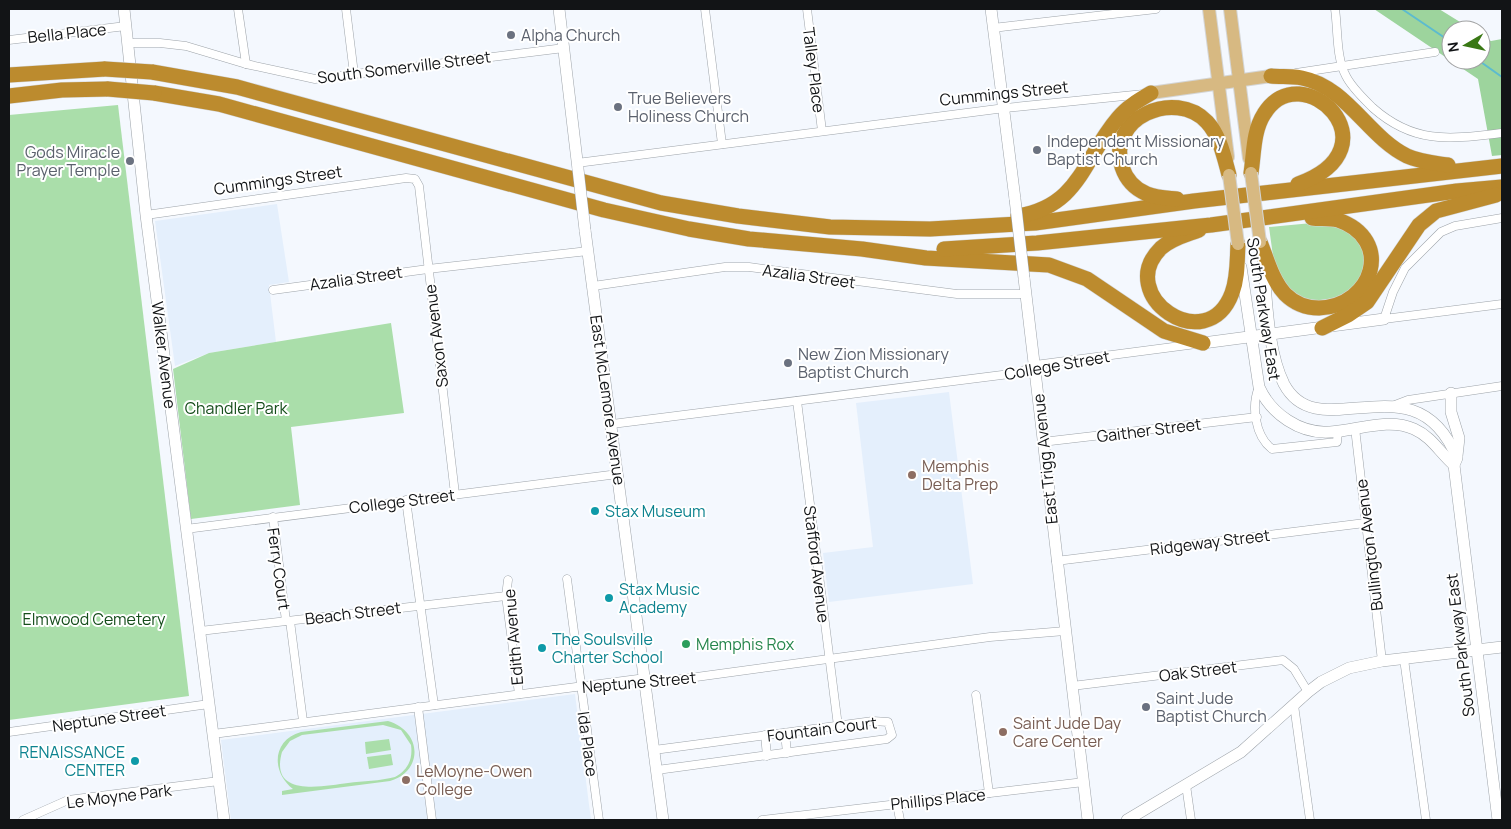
<svg xmlns="http://www.w3.org/2000/svg" width="1511" height="829" viewBox="0 0 1511 829" font-family="Manrope,sans-serif">
<rect width="100%" height="100%" fill="#f4f8fe"/>
<g fill="#e4effc">
<polygon points="277,204 289,282 269,285 276,342 209,353 175,366 155,221"/>
<polygon points="949,392 973,584 829,602 823,553 873,547 856,403"/>
<polygon points="575,694 591,820 231,820 221,740"/>
</g>
<g fill="#aadeaa" fill-rule="evenodd">
<polygon points="118,105 189,696 9,720 9,115"/>
<path d="M1312 223C1347 229 1358 228 1367 265L1349 296 1307 302 1283 285 1273 256 1269 227Z"/>
<polygon points="391,323 404,413 291,427 300,505 191,519 173,369 209,353"/>
<path d="M388 721C422 731 424 771 390 781L282 795V791L293 789C271 772 272 740 301 732ZM383 725 401 730 411 745C413 759 408 770 395 777 380 781 363 781 348 783 323 786 269 798 282 752L290 741 302 735Z"/>
<polygon points="389,739 391,750 366,754 365,742"/>
<polygon points="391,754 393,765 369,769 367,757"/>
</g>
<polygon fill="#9dd49d" points="1374,9 1439,9 1473,30 1451,30 1451,60 1481,60 1481,35 1491,41 1502,39 1502,155 1492,156 1478,79"/>
<g fill="none" stroke-linecap="round" stroke-linejoin="round">
<g stroke="#5cbbcf" stroke-width="2">
<polyline points="1402,9 1451,42"/>
<polyline points="1478,60 1502,77"/>
</g>
<defs>
<g id="street">
<polyline points="238,9 246,64"/>
<polyline points="346,9 354,74"/>
<polyline points="705,9 722,144"/>
<polyline points="807,9 822,131"/>
<path d="M1335 9C1338 29 1336 58 1346 76 1352 88 1364 99 1373 108 1415 145 1451 139 1502 133"/>
<polyline points="993,28 1156,9"/>
<polyline points="9,40 126,26"/>
<polyline points="127,43 160,43 186,46 246,64 315,79 564,48"/>
<polyline points="1296,73 1435,52"/>
<polyline points="577,163 1005,108 1144,94"/>
<polyline points="146,215 406,178 415,179 419,186 455,494"/>
<polyline points="1502,218 1455,226 1441,232 1405,268 1393,292 1384,319 1502,304"/>
<polyline points="593,286 725,267 749,267 957,294 1026,294"/>
<polyline points="273,290 428,269 588,251"/>
<path d="M1259 387C1251 406 1255 436 1272 449L1337 442 1338 431"/>
<polyline points="797,401 838,726"/>
<polyline points="1395,405 1408,400 1502,386"/>
<polyline points="612,424 1018,373 1035,365 1196,344"/>
<polyline points="1355,428 1382,661"/>
<polyline points="1042,442 1257,417"/>
<polyline points="406,500 434,705"/>
<polyline points="273,517 286,621"/>
<polyline points="186,529 618,474"/>
<polyline points="1056,561 1365,523"/>
<polyline points="567,579 599,820"/>
<polyline points="508,580 506,596 519,694"/>
<polyline points="290,621 303,721"/>
<polyline points="200,631 506,596"/>
<polyline points="1404,659 1426,820"/>
<polyline points="1072,686 1283,660 1294,669 1308,692"/>
<polyline points="976,695 989,793"/>
<polyline points="1294,705 1310,820"/>
<polyline points="418,707 432,820"/>
<polyline points="9,732 209,704"/>
<polyline points="785,733 787,753"/>
<polyline points="213,734 638,679 645,684 990,637 1065,631"/>
<polyline points="765,735 767,756"/>
<polyline points="654,750 873,721 888,722 892,735 887,739 657,770"/>
<polyline points="1186,785 1191,820"/>
<polyline points="897,804 900,820"/>
<polyline points="23,820 68,800 219,781"/>
<polyline points="762,820 1084,782"/>
</g>
<g id="secondary">
<polyline points="124,9 146,215 224,820"/>
<polyline points="559,9 578,169"/>
<polyline points="991,9 1015,199"/>
<polyline points="585,230 663,820"/>
<path d="M1263 261C1267 298 1267 350 1284 384 1319 450 1415 355 1457 458L1454 465 1498 820"/>
<path d="M1241 267 1259 387C1271 414 1300 434 1330 432 1356 431 1388 417 1414 429 1432 437 1440 453 1454 465"/>
<polyline points="1024,278 1088,820"/>
<polyline points="1203,343 1384,319"/>
<polyline points="1451,393 1451,412 1459,438 1457,456"/>
<polyline points="1127,820 1241,752 1308,692 1321,682 1349,668 1382,661 1502,647"/>
</g>
<g id="primary">
<polyline points="1209,9 1228,157"/>
<polyline points="1230,9 1249,158"/>
<polyline points="1151,93 1271,76"/>
</g>
<g id="highway">
<polyline points="152,72 237,87 661,203 738,216 830,227 930,229 1035,223 1194,201 1502,166"/>
<polyline points="9,75 105,69"/>
<path d="M1271 76C1281 77 1292 76 1302 78 1347 87 1368 137 1407 156 1420 162 1434 163 1448 165"/>
<polyline points="154,93 219,104 604,210 689,229 749,239 862,249 926,258 1049,265 1087,279 1164,331 1203,343"/>
<polyline points="9,96 62,90 108,89"/>
<path d="M1251 173C1254 154 1253 131 1264 114 1301 53 1400 147 1298 184"/>
<path d="M1177 199C1167 198 1157 198 1147 194 1135 189 1126 179 1122 167 1106 118 1175 88 1207 122 1220 136 1224 157 1229 175"/>
<path d="M1018 216C1080 206 1083 159 1118 118 1127 107 1139 100 1151 93"/>
<path d="M1199 230C1186 235 1172 238 1161 248 1113 295 1207 360 1232 293 1238 277 1237 260 1238 244"/>
<path d="M1260 242C1267 259 1272 280 1285 294 1294 303 1306 308 1319 308 1374 306 1394 239 1338 220 1330 218 1320 219 1312 218"/>
<polyline points="944,249 1037,243 1211,225 1457,191 1502,187"/>
<polyline points="1322,328 1348,315 1367,302 1419,225 1436,211 1496,195"/>
</g>
</defs>
<use href="#street" stroke="#9da3a9" stroke-width="9"/>
<use href="#secondary" stroke="#9da3a9" stroke-width="12"/>
<use href="#primary" stroke="#d4d5d5" stroke-width="14"/>
<use href="#highway" stroke="#d4d5d5" stroke-width="16"/>
<use href="#street" stroke="#fff" stroke-width="8"/>
<use href="#secondary" stroke="#fff" stroke-width="11"/>
<use href="#primary" stroke="#d7b982" stroke-width="12"/>
<use href="#highway" stroke="#bc8b2e" stroke-width="15"/>
<defs>
<g id="secondary-bridge">
<polyline points="578,169 585,230"/>
<polyline points="1015,199 1024,278"/>
</g>
<g id="primary-bridge">
<polyline points="1251,173 1260,242"/>
<polyline points="1229,175 1238,244"/>
</g>
<g id="highway-bridge">
<polyline points="105,69 152,72"/>
<polyline points="108,89 154,93"/>
</g>
</defs>
<use href="#secondary-bridge" stroke="#9da3a9" stroke-width="12" stroke-linecap="butt"/>
<use href="#primary-bridge" stroke="#d4d5d5" stroke-width="14" stroke-linecap="butt"/>
<use href="#highway-bridge" stroke="#d4d5d5" stroke-width="16" stroke-linecap="butt"/>
<use href="#secondary-bridge" stroke="#fff" stroke-width="11"/>
<use href="#primary-bridge" stroke="#d7b982" stroke-width="12"/>
<use href="#highway-bridge" stroke="#bc8b2e" stroke-width="15"/>
</g>
<g fill="#6b7280" stroke="#fff" stroke-width="2">
<circle cx="511" cy="35" r="5"/>
<circle cx="618" cy="107" r="5"/>
<circle cx="1037" cy="150" r="5"/>
<circle cx="130" cy="161" r="5"/>
<circle cx="788" cy="363" r="5"/>
<circle cx="1146" cy="707" r="5"/>
</g>
<g fill="#8d6e63" stroke="#fff" stroke-width="2">
<circle cx="912" cy="475" r="5"/>
<circle cx="1003" cy="732" r="5"/>
<circle cx="406" cy="780" r="5"/>
</g>
<g fill="#0f9aa8" stroke="#fff" stroke-width="2">
<circle cx="595" cy="511" r="5"/>
<circle cx="609" cy="598" r="5"/>
<circle cx="542" cy="648" r="5"/>
<circle cx="135" cy="761" r="5"/>
</g>
<circle fill="#2e9e5b" stroke="#fff" stroke-width="2" cx="686" cy="644" r="5"/>
<g text-anchor="middle" dominant-baseline="central" stroke-width="4" stroke-linejoin="round" paint-order="stroke">
<g font-size="16" fill="#121416" stroke="#fff">
<text transform="translate(67 33) rotate(-6)">Bella Place</text>
<text transform="translate(404 67) rotate(-7)">South Somerville Street</text>
<text transform="translate(814 70) rotate(83)">Talley Place</text>
<text transform="translate(1004 93) rotate(-6)">Cummings Street</text>
<text transform="translate(278 180) rotate(-8)">Cummings Street</text>
<text transform="translate(809 276) rotate(8)">Azalia Street</text>
<text transform="translate(356 278) rotate(-8)">Azalia Street</text>
<text transform="translate(1264 309) rotate(81)">South Parkway East</text>
<text transform="translate(436 336) rotate(-97)">Saxon Avenue</text>
<text transform="translate(164 355) rotate(83)">Walker Avenue</text>
<text transform="translate(1057 365) rotate(-10)">College Street</text>
<text transform="translate(608 400) rotate(82)">East McLemore Avenue</text>
<text transform="translate(1149 430) rotate(-7)">Gaither Street</text>
<text transform="translate(1045 459) rotate(-96)">East Trigg Avenue</text>
<text transform="translate(402 501) rotate(-7)">College Street</text>
<text transform="translate(1210 542) rotate(-7)">Ridgeway Street</text>
<text transform="translate(1369 545) rotate(-97)">Bullington Avenue</text>
<text transform="translate(817 564) rotate(83)">Stafford Avenue</text>
<text transform="translate(279 569) rotate(82)">Ferry Court</text>
<text transform="translate(353 613) rotate(-7)">Beach Street</text>
<text transform="translate(513 637) rotate(-95)">Edith Avenue</text>
<text transform="translate(1460 645) rotate(-97)">South Parkway East</text>
<text transform="translate(1198 671) rotate(-7)">Oak Street</text>
<text transform="translate(639 682) rotate(-5)">Neptune Street</text>
<text transform="translate(109 718) rotate(-8)">Neptune Street</text>
<text transform="translate(822 729) rotate(-7)">Fountain Court</text>
<text transform="translate(588 744) rotate(82)">Ida Place</text>
<text transform="translate(119 796) rotate(-7)">Le Moyne Park</text>
<text transform="translate(938 799) rotate(-6)">Phillips Place</text>
</g>
<g font-size="16" fill="#5b616d" stroke="#fff" text-anchor="start">
<text x="521" y="35">Alpha Church</text>
<text x="628" y="98">True Believers<tspan x="628" dy="18">Holiness Church</tspan></text>
<text x="1047" y="141">Independent Missionary<tspan x="1047" dy="18">Baptist Church</tspan></text>
<text x="120" y="152" text-anchor="end">Gods Miracle<tspan x="120" dy="18">Prayer Temple</tspan></text>
<text x="798" y="354">New Zion Missionary<tspan x="798" dy="18">Baptist Church</tspan></text>
<text x="1156" y="698">Saint Jude<tspan x="1156" dy="18">Baptist Church</tspan></text>
</g>
<g font-size="16" fill="#154d1b" stroke="#fff">
<text x="236" y="408">Chandler Park</text>
<text x="94" y="619">Elmwood Cemetery</text>
</g>
<g font-size="16" fill="#785e54" stroke="#fff" text-anchor="start">
<text x="922" y="466">Memphis<tspan x="922" dy="18">Delta Prep</tspan></text>
<text x="1013" y="723">Saint Jude Day<tspan x="1013" dy="18">Care Center</tspan></text>
<text x="416" y="771">LeMoyne-Owen<tspan x="416" dy="18">College</tspan></text>
</g>
<g font-size="16" fill="#0d838f" stroke="#fff" text-anchor="start">
<text x="605" y="511">Stax Museum</text>
<text x="619" y="589">Stax Music<tspan x="619" dy="18">Academy</tspan></text>
<text x="552" y="639">The Soulsville<tspan x="552" dy="18">Charter School</tspan></text>
<text x="125" y="752" text-anchor="end">RENAISSANCE<tspan x="125" dy="18">CENTER</tspan></text>
</g>
<g font-size="16" fill="#27864d" stroke="#fff" text-anchor="start">
<text x="696" y="644">Memphis Rox</text>
</g>
</g>
<rect width="1511" height="829" fill="none" stroke="#121416" stroke-width="20"/>
<g transform="translate(1466 45) rotate(261)"><circle r="24" fill="#ffffff" stroke="#a0a1a2"/>
<path d="M0-4L9 19L0 12L-9 19Z" fill="#397814"/>
<text y="-8" font-size="14" font-weight="bold" text-anchor="middle" fill="#121416">N</text>
</g>
</svg>
